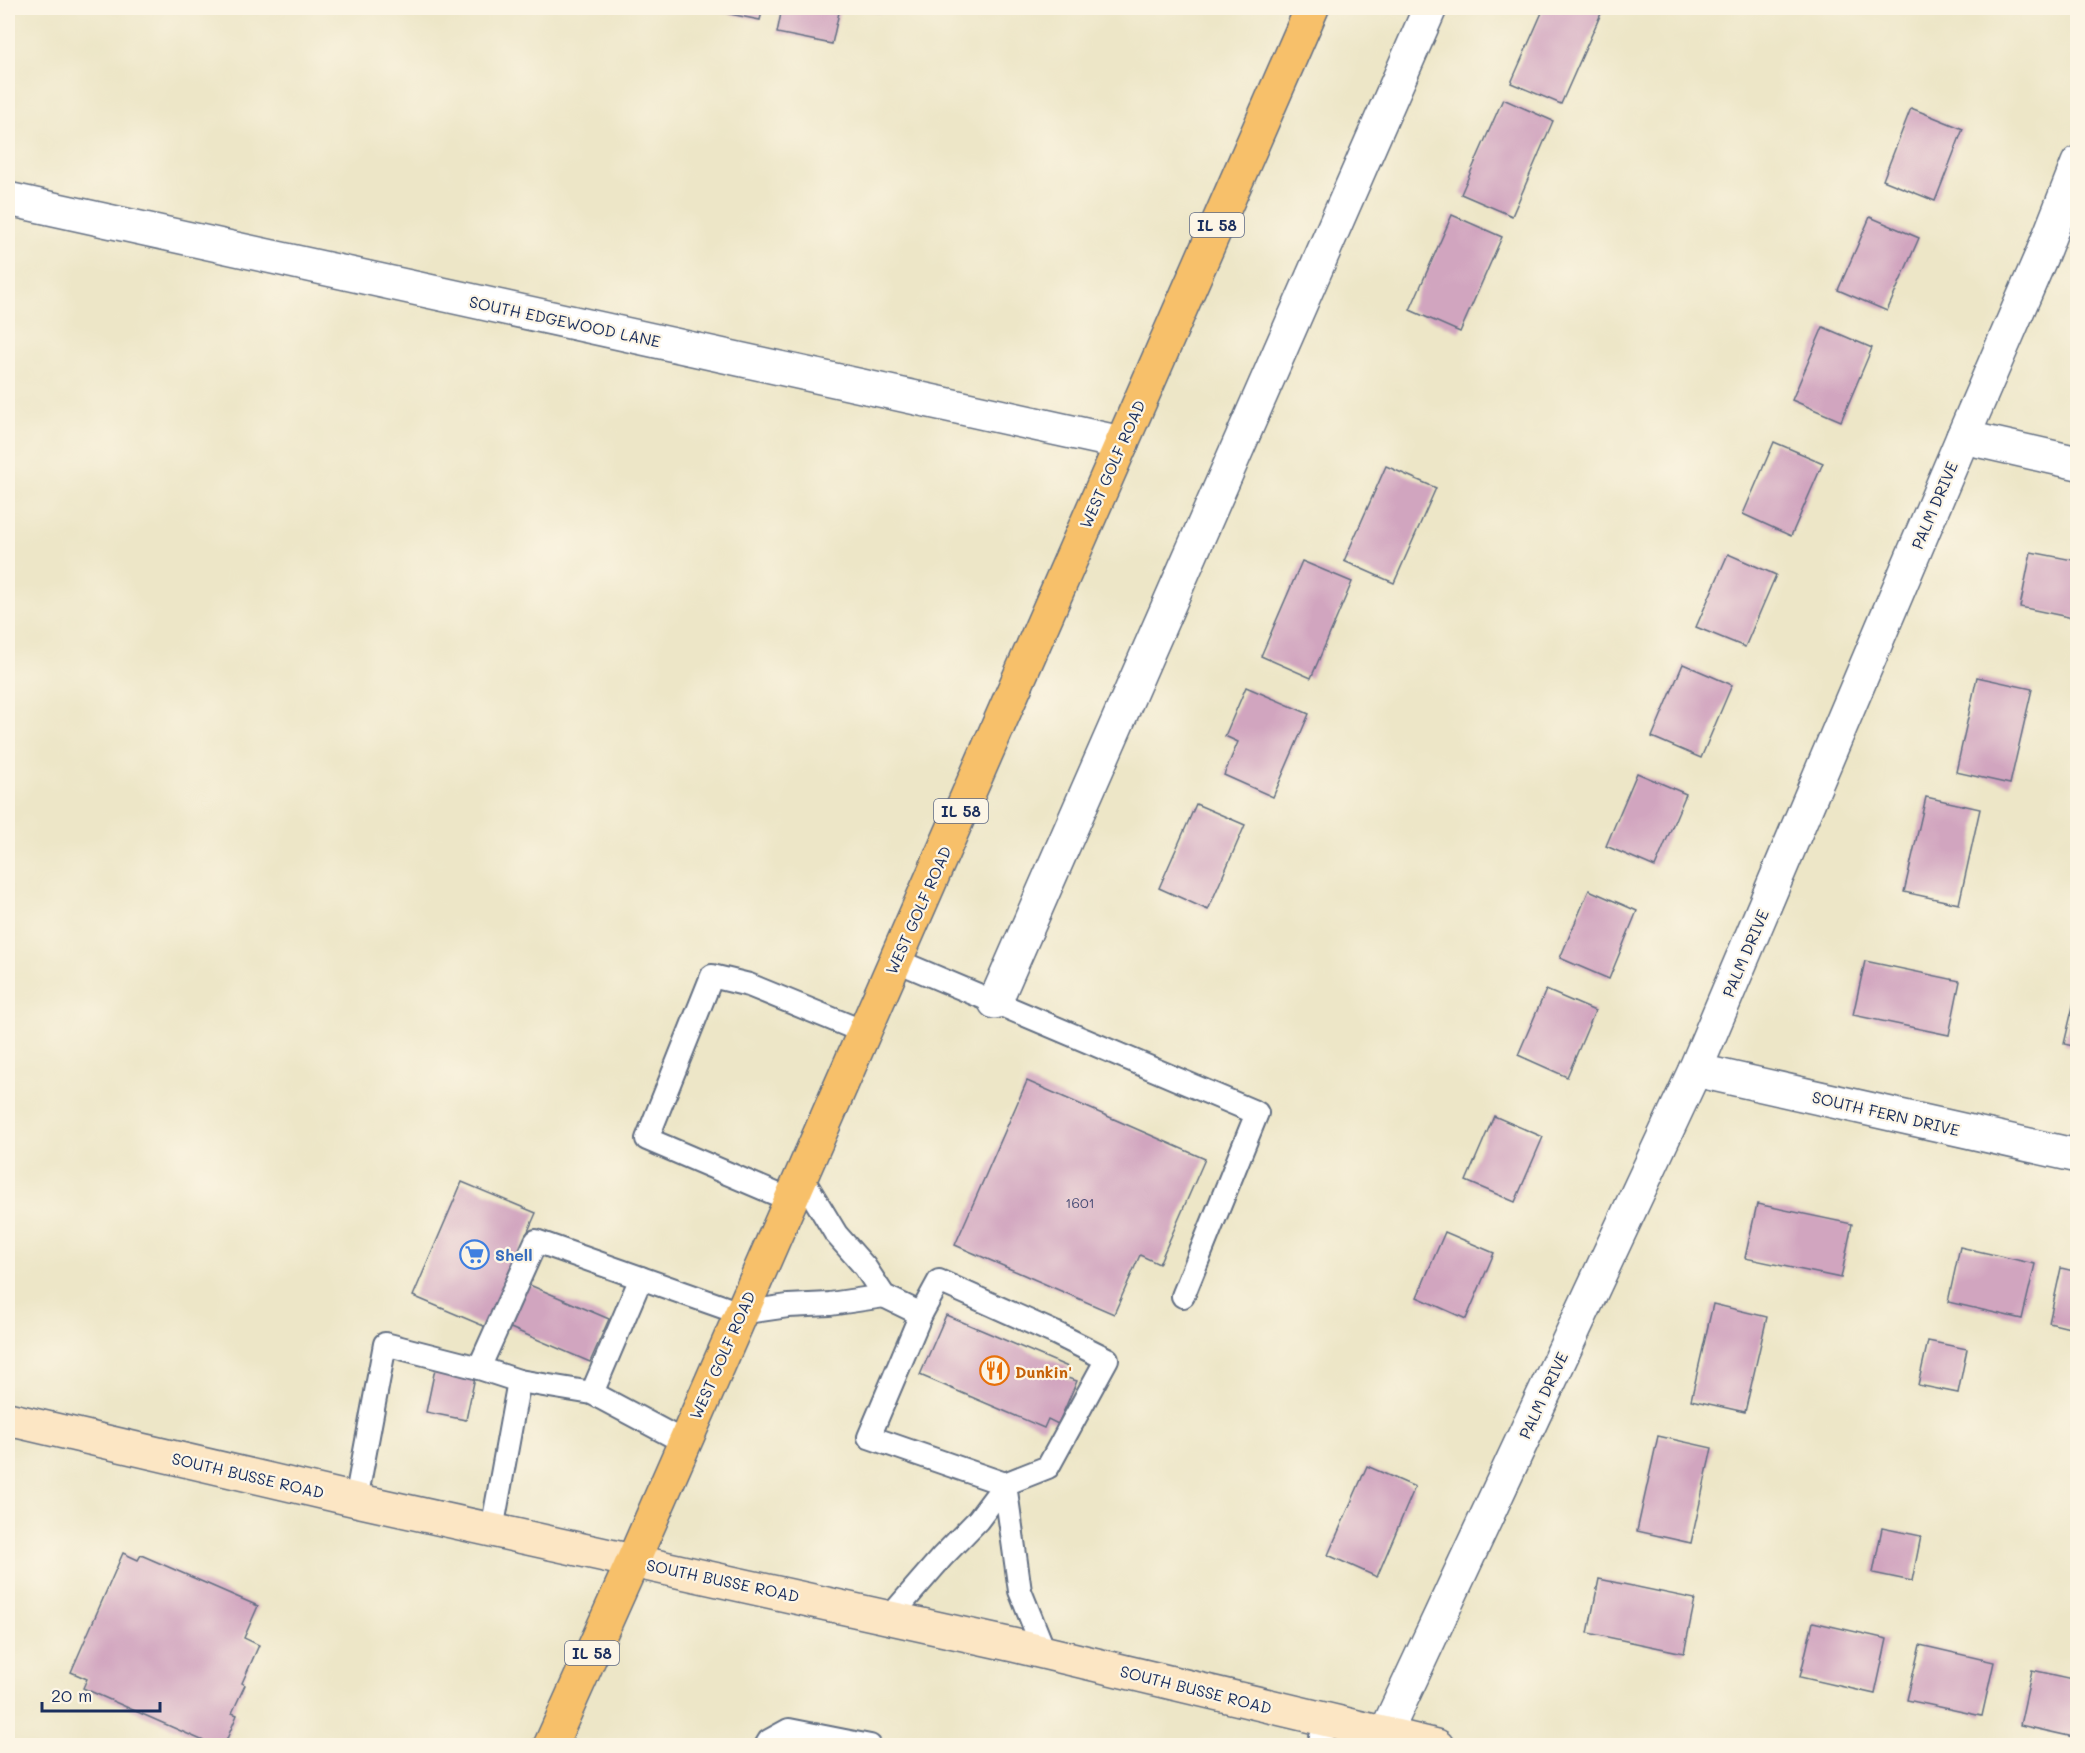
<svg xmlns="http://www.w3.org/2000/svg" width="2085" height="1753" viewBox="0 0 2085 1753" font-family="Mali,sans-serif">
<rect width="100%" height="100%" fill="#fcf5e5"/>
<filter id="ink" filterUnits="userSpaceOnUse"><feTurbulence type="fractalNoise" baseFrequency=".0167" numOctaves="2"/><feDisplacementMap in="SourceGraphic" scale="12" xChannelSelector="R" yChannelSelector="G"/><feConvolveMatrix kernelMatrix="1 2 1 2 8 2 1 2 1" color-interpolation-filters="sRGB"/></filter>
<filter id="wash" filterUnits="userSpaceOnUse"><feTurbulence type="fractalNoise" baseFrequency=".008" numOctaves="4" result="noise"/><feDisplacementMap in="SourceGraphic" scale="24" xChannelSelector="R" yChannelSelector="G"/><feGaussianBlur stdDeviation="1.35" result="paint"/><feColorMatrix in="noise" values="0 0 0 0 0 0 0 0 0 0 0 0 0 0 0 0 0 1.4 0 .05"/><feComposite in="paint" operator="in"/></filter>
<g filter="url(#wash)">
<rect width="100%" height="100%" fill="#ede6c7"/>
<g id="blocks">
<g fill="#d1a5bf">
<polygon points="782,8 840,8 832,44 777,33"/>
<polygon points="857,8 881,8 880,13"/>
<polygon points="1544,8 1599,8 1603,9 1561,104 1511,83"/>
<polygon points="705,9 705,8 763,8 760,20"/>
<polygon points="1503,99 1553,121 1512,216 1461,194"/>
<polygon points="1911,108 1963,129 1935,201 1883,180"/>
<polygon points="1452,215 1502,237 1460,332 1410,310"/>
<polygon points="1870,217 1919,238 1887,311 1838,290"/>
<polygon points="1823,327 1872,348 1841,421 1792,400"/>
<polygon points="1774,442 1823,463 1791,536 1743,514"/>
<polygon points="1386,466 1436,488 1394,583 1344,561"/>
<polygon points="2031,552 2078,561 2078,619 2020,607"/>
<polygon points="1728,554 1776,575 1745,647 1696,627"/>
<polygon points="1302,561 1352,582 1311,678 1261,656"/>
<polygon points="1683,664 1732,685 1701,758 1652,737"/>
<polygon points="1977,677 2032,689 2010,784 1956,772"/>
<polygon points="1246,687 1309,714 1273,797 1224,775 1238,742 1225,736"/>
<polygon points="1637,773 1686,794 1655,867 1606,846"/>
<polygon points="1926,797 1980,809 1959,904 1904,892"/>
<polygon points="1196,804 1245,825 1208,910 1159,888"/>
<polygon points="1589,890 1637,911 1609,979 1560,958"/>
<polygon points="1865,961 1960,981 1949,1035 1853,1015"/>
<polygon points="2077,989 2078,990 2078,1047 2064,1044"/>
<polygon points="1546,990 1595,1011 1567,1077 1518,1055"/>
<polygon points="1027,1081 1205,1159 1159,1264 1140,1255 1114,1314 955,1245"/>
<polygon points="1494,1116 1543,1137 1515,1202 1466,1181"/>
<polygon points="462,1182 536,1213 486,1327 413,1296"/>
<polygon points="1757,1204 1852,1224 1841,1278 1745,1258"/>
<polygon points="1445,1232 1494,1253 1466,1319 1417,1297"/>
<polygon points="1960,1247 2035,1264 2022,1319 1948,1302"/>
<polygon points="2061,1268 2078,1272 2078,1330 2049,1323"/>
<polygon points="525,1283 609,1319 590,1362 506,1326"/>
<polygon points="1713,1304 1767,1317 1745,1412 1691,1400"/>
<polygon points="946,1315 1068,1367 1064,1377 1077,1381 1058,1424 1048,1419 1044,1428 920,1375"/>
<polygon points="1928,1341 1967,1349 1958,1393 1918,1385"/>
<polygon points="435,1369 475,1377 466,1420 426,1412"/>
<polygon points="2076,1396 2078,1396 2078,1424 2071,1422"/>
<polygon points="1658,1436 1712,1448 1691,1543 1637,1531"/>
<polygon points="1367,1466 1415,1487 1377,1577 1328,1555"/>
<polygon points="1882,1528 1921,1536 1912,1581 1873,1573"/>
<polygon points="123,1553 138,1560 141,1555 258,1606 244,1638 259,1645 242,1683 245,1685 232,1713 237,1715 224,1746 215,1746 83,1688 87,1679 71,1672"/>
<polygon points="1599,1579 1695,1599 1684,1653 1588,1633"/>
<polygon points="1813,1622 1887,1639 1875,1694 1800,1677"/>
<polygon points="1920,1645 1994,1662 1982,1716 1907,1700"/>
<polygon points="2032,1670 2078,1680 2078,1738 2020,1725"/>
</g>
</g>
</g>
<g filter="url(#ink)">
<use href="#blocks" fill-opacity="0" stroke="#646f83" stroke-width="1.5"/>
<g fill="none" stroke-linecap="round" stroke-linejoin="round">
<defs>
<g id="service">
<polyline points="895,960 1257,1113 1183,1296"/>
<polyline points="801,1176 836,1234 865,1267 884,1296 921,1314 869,1437 1005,1484"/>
<polyline points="790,1200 647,1139 712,976 749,985 864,1032"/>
<polyline points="592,1393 641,1278"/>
<polyline points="684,1442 592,1393 519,1381 479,1368 536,1241 740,1313 788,1306 830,1304 884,1296"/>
<polyline points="1005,1484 1020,1591 1045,1653"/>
<polyline points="356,1500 385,1344 479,1368"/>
<polyline points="492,1530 519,1381"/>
<polyline points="890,1617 942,1557 978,1520 1005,1484 1048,1467 1107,1359 1055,1333 939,1281 921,1314"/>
<polyline points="766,1746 769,1741 789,1730 870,1746"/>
<polyline points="1318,1746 1327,1721"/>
</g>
<g id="minor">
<polyline points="8,199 1122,443"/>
<polyline points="1963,437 2078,463"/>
<polyline points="995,1002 1430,8"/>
<polyline points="1695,1070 2078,1156"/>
<polyline points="1386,1732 1695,1070 1963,437 2043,252 2078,163"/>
</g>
<polyline id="secondary" points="8,1419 356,1500 1013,1645 1437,1746"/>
<polyline id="primary" points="550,1746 633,1561 1312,8"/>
</defs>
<use href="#service" stroke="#646f83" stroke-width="26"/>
<use href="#minor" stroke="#646f83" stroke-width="36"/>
<use href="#secondary" stroke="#646f83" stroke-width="36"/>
<use href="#primary" stroke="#646f83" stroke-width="36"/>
<use href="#service" stroke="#fff" stroke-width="22"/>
<use href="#minor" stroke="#fff" stroke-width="33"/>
<use href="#secondary" stroke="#fce6c4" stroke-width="33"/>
<use href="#primary" stroke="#f7c06b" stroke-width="33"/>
</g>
</g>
<defs>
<symbol id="supermarket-ring" viewBox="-11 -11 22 22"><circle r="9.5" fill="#fcf5e5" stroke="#3f7fe0" stroke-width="1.5"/><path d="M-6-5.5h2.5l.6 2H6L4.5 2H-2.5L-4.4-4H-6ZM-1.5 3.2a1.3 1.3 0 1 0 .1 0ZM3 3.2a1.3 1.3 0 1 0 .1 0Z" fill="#3f7fe0"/></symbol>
<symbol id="restaurant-ring" viewBox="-11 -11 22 22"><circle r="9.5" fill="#fcf5e5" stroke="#e8710a" stroke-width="1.5"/><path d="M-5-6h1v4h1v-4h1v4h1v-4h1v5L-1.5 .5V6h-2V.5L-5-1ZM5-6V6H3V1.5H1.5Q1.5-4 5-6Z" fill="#e8710a"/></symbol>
</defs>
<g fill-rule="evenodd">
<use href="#supermarket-ring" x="458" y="1238" width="33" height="33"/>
<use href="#restaurant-ring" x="978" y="1354" width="33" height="33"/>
</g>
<g text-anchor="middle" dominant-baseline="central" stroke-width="4.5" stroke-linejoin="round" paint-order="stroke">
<g font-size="14" fill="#484c76">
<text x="1080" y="1202">1601</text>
</g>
<g fill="#fcf5e5" stroke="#5e6a86" stroke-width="1.5">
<rect x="1190" y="213" width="54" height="24" rx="4.5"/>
<rect x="934" y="799" width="54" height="24" rx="4.5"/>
<rect x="565" y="1641" width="54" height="24" rx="4.5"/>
</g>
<g font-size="15" font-weight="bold" fill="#1b2f5e">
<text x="1217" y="225">IL 58</text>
<text x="961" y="811">IL 58</text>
<text x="592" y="1653">IL 58</text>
</g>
<g font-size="16" fill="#1b2f5e" stroke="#fcf5e5">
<text transform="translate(565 321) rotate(12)">SOUTH EDGEWOOD LANE</text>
<text transform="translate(1112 464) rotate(-66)">WEST GOLF ROAD</text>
<text transform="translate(1934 505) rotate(-67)">PALM DRIVE</text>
<text transform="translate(918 910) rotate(-66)">WEST GOLF ROAD</text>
<text transform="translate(1745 953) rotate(-67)">PALM DRIVE</text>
<text transform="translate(1886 1113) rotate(13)">SOUTH FERN DRIVE</text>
<text transform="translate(722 1355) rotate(-66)">WEST GOLF ROAD</text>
<text transform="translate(1543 1395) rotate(-65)">PALM DRIVE</text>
<text transform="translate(248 1475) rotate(13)">SOUTH BUSSE ROAD</text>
<text transform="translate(723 1580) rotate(12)">SOUTH BUSSE ROAD</text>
<text transform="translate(1196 1689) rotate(14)">SOUTH BUSSE ROAD</text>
</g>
<g font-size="16" font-weight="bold" fill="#366cbe" stroke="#fcf5e5" text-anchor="start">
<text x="495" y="1254">Shell</text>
</g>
<g font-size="16" font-weight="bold" fill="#c56008" stroke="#fcf5e5" text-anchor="start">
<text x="1015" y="1371">Dunkin'</text>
</g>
</g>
<rect width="2085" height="1753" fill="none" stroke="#fcf5e5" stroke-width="30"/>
<path d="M42 1702v9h118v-9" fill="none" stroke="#1b2f5e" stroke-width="3"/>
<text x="51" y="1702" font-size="18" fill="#1b2f5e" stroke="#fcf5e5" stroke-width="4.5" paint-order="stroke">20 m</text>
</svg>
